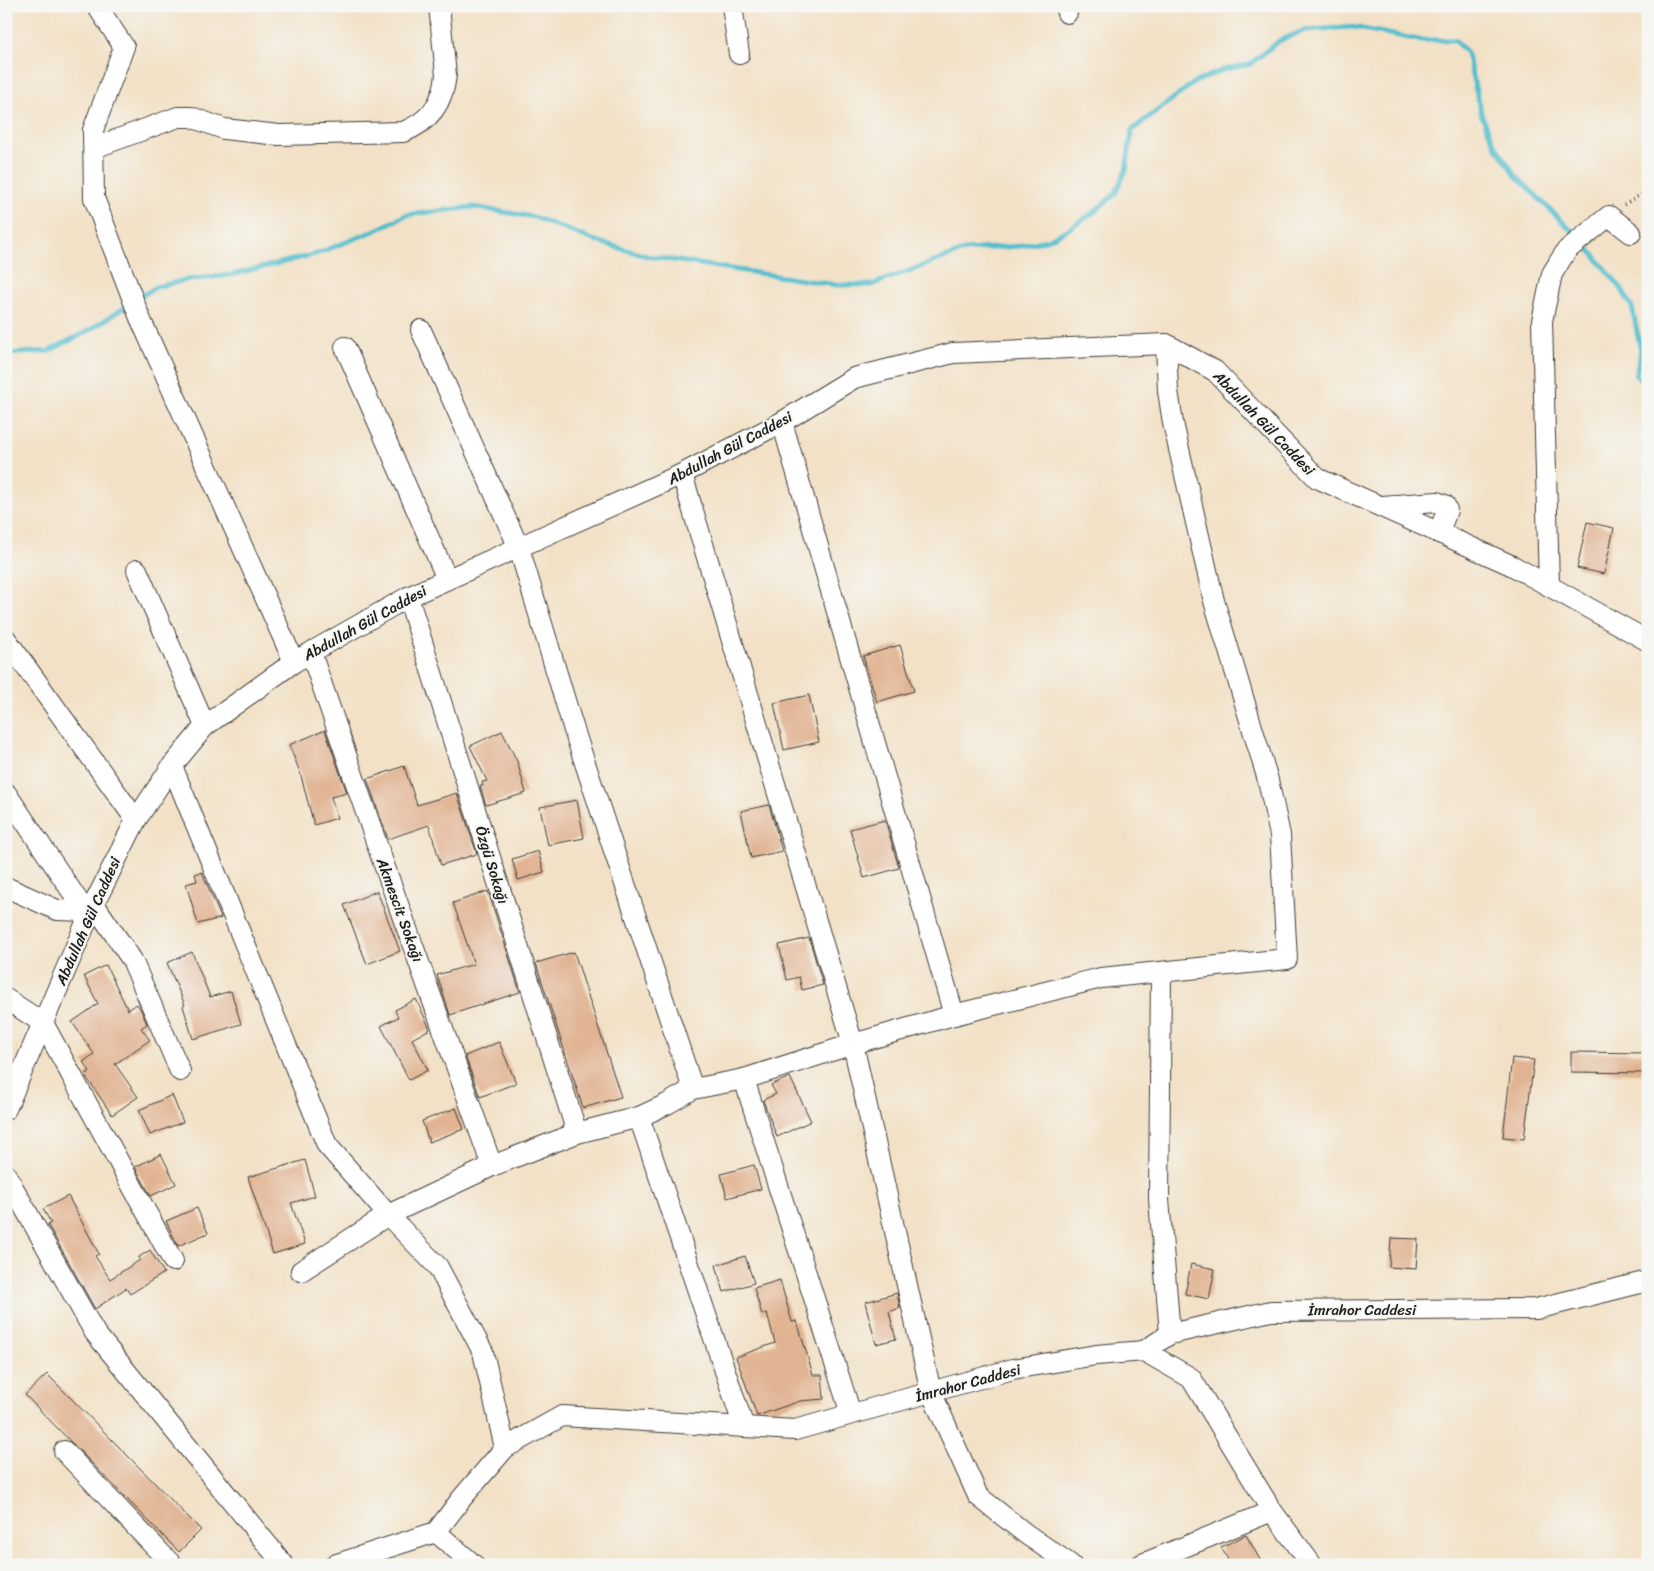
<svg xmlns="http://www.w3.org/2000/svg" width="1654" height="1571" viewBox="0 0 1654 1571" font-family="Sriracha,sans-serif">
<rect width="100%" height="100%" fill="#f6f6f2"/>
<filter id="ink" filterUnits="userSpaceOnUse"><feTurbulence type="fractalNoise" baseFrequency=".02" numOctaves="2"/><feDisplacementMap in="SourceGraphic" scale="10" xChannelSelector="R" yChannelSelector="G"/><feConvolveMatrix kernelMatrix="1 2 1 2 8 2 1 2 1" color-interpolation-filters="sRGB"/></filter>
<filter id="wash" filterUnits="userSpaceOnUse"><feTurbulence type="fractalNoise" baseFrequency=".0096" numOctaves="4" result="noise"/><feDisplacementMap in="SourceGraphic" scale="20" xChannelSelector="R" yChannelSelector="G"/><feGaussianBlur stdDeviation="1.12" result="paint"/><feColorMatrix in="noise" values="0 0 0 0 0 0 0 0 0 0 0 0 0 0 0 0 0 1.4 0 .05"/><feComposite in="paint" operator="in"/></filter>
<g filter="url(#wash)">
<rect width="100%" height="100%" fill="#f2e1c6"/>
<g fill="none" stroke-linecap="round" stroke-linejoin="round">
<g stroke="#51bdcd" stroke-width="5">
<polyline points="1584,243 1621,288 1632,307 1641,351 1636,375 1648,388"/>
<polyline points="137,299 156,287 186,280 231,275 316,254 374,231 406,215 473,207 534,217 596,241 647,256 836,285 871,285 966,250 1019,246 1047,240 1067,230 1093,213 1115,194 1126,170 1132,130 1195,82 1223,70 1250,64 1279,41 1305,30 1353,27 1419,40 1455,40 1467,53 1482,116 1495,145 1515,175 1578,237"/>
<polyline points="6,354 49,351 88,331 130,304"/>
</g>
</g>
<g id="blocks">
<g fill="#e1b392">
<polygon points="1587,522 1614,528 1604,574 1577,568"/>
<polygon points="900,645 914,691 877,702 863,656"/>
<polygon points="809,695 819,742 784,750 774,703"/>
<polygon points="325,730 347,793 331,797 337,818 314,825 300,772 289,745"/>
<polygon points="502,731 517,761 526,793 486,805 480,786 483,786 482,782 487,781 470,746"/>
<polygon points="404,766 417,805 457,793 477,854 441,865 429,825 388,839 367,779"/>
<polygon points="577,800 584,838 548,845 540,807"/>
<polygon points="769,805 782,851 751,858 741,811"/>
<polygon points="885,820 899,868 864,878 850,829"/>
<polygon points="538,851 544,872 518,880 512,859"/>
<polygon points="202,872 221,918 198,924 186,884 197,881 195,874"/>
<polygon points="377,891 400,951 367,964 344,905"/>
<polygon points="488,891 520,992 450,1015 437,975 474,964 453,903"/>
<polygon points="809,938 823,985 802,990 799,977 787,980 779,945"/>
<polygon points="192,952 210,997 231,991 241,1024 193,1039 183,1006 185,1005 167,963"/>
<polygon points="574,952 621,1097 583,1108 536,963"/>
<polygon points="106,965 128,1010 137,1004 141,1010 147,1024 141,1028 150,1040 115,1064 138,1097 112,1115 85,1075 90,1071 83,1062 94,1054 72,1022 98,1004 84,976"/>
<polygon points="416,999 430,1029 412,1039 428,1070 409,1080 381,1026 398,1017 395,1010"/>
<polygon points="499,1042 516,1083 480,1097 465,1056"/>
<polygon points="1571,1052 1648,1053 1648,1073 1571,1072"/>
<polygon points="1512,1058 1534,1060 1524,1139 1503,1137"/>
<polygon points="790,1077 811,1121 777,1137 763,1100 776,1094 771,1085"/>
<polygon points="172,1095 183,1122 150,1135 139,1110"/>
<polygon points="456,1108 464,1129 429,1142 422,1121"/>
<polygon points="161,1154 176,1184 151,1196 135,1167"/>
<polygon points="305,1160 315,1196 291,1203 305,1244 273,1254 248,1177"/>
<polygon points="754,1165 761,1189 727,1198 721,1174"/>
<polygon points="68,1196 99,1254 95,1256 110,1279 140,1260 139,1257 150,1250 164,1273 130,1294 126,1288 95,1309 48,1225 51,1223 43,1209"/>
<polygon points="197,1208 208,1233 178,1246 166,1221"/>
<polygon points="1391,1238 1418,1239 1416,1269 1389,1267"/>
<polygon points="745,1256 754,1283 724,1292 716,1265"/>
<polygon points="1191,1264 1215,1269 1209,1299 1185,1294"/>
<polygon points="780,1280 792,1322 797,1321 813,1375 822,1375 824,1399 800,1401 757,1416 736,1357 775,1343 767,1313 762,1315 754,1288"/>
<polygon points="897,1293 900,1308 889,1312 896,1339 876,1344 865,1302"/>
<polygon points="47,1374 201,1530 179,1552 25,1395"/>
<polygon points="1246,1535 1263,1565 1231,1565 1221,1547"/>
</g>
</g>
</g>
<g filter="url(#ink)">
<use href="#blocks" fill-opacity="0" stroke="#3c3a36" stroke-width="1"/>
<g fill="none" stroke-linecap="round" stroke-linejoin="round">
<defs>
<g id="minor">
<polyline points="97,6 124,47 93,130 94,198 140,318 294,662"/>
<polyline points="732,6 739,54"/>
<polyline points="1067,13 1067,6"/>
<path d="M94 148 178 117H191L224 129 279 135 403 132C429 122 443 104 446 75L439 6"/>
<polyline points="421,330 519,548 574,730 693,1089"/>
<polyline points="345,347 447,579"/>
<polyline points="782,422 954,1015"/>
<polyline points="682,474 853,1044 931,1392 978,1496 1026,1534 1071,1565"/>
<polyline points="1382,506 1437,502 1445,505 1447,510 1439,533"/>
<polyline points="137,570 205,726"/>
<polyline points="1549,586 1542,321 1552,274 1561,259 1567,250 1609,216 1631,233"/>
<polyline points="408,597 577,1133"/>
<polyline points="6,639 136,820"/>
<polyline points="311,653 383,862 492,1166"/>
<polyline points="172,766 327,1145 388,1215 438,1267 483,1352 505,1448"/>
<polyline points="6,793 85,911 90,914"/>
<polyline points="8,888 57,910 85,911"/>
<polyline points="94,904 132,960 180,1071"/>
<polyline points="1161,972 1159,1199 1170,1334"/>
<polyline points="6,999 43,1023 173,1261"/>
<polyline points="744,1079 851,1414"/>
<polyline points="6,1109 94,904 136,820 172,766 205,726 294,662 408,597 682,474 782,422 854,378 953,353 1166,344 1215,371 1317,478 1513,566 1648,641"/>
<polyline points="639,1117 744,1427"/>
<polyline points="6,1175 95,1333 284,1565"/>
<polyline points="301,1271 388,1215 492,1166 577,1133 639,1117 667,1104 693,1089 744,1079 853,1044 954,1015 1101,978 1287,959 1280,835 1268,780 1214,601 1173,423 1168,391 1166,344"/>
<polyline points="1144,1351 1191,1378 1272,1511 1312,1565"/>
<polyline points="64,1451 172,1565"/>
<polyline points="436,1532 474,1565"/>
<polyline points="334,1565 436,1532 462,1498 505,1448 562,1416 795,1430 1013,1369 1096,1355 1144,1351 1170,1334 1271,1311 1536,1309 1648,1281"/>
<polyline points="1140,1565 1272,1511"/>
</g>
</defs>
<use href="#minor" stroke="#3c3a36" stroke-width="22"/>
<polyline stroke="#3c3a36" stroke-width="3" stroke-dasharray="1 4" stroke-linecap="butt" points="1624,205 1648,190"/>
<use href="#minor" stroke="#fff" stroke-width="20"/>
</g>
</g>
<g text-anchor="middle" dominant-baseline="central" stroke-width="4" stroke-linejoin="round" paint-order="stroke">
<g font-size="15" fill="#1c1c1c" stroke="#f6f6f2">
<text transform="translate(1264 423) rotate(46)">Abdullah Gül Caddesi</text>
<text transform="translate(730 448) rotate(-28)">Abdullah Gül Caddesi</text>
<text transform="translate(365 623) rotate(-29)">Abdullah Gül Caddesi</text>
<text transform="translate(492 865) rotate(73)">Özgü Sokağı</text>
<text transform="translate(400 910) rotate(70)">Akmescit Sokağı</text>
<text transform="translate(88 921) rotate(-66)">Abdullah Gül Caddesi</text>
<text x="1362" y="1310">İmrahor Caddesi</text>
<text transform="translate(968 1383) rotate(-15)">İmrahor Caddesi</text>
</g>
</g>
<rect width="1654" height="1571" fill="none" stroke="#f6f6f2" stroke-width="25"/>
</svg>
